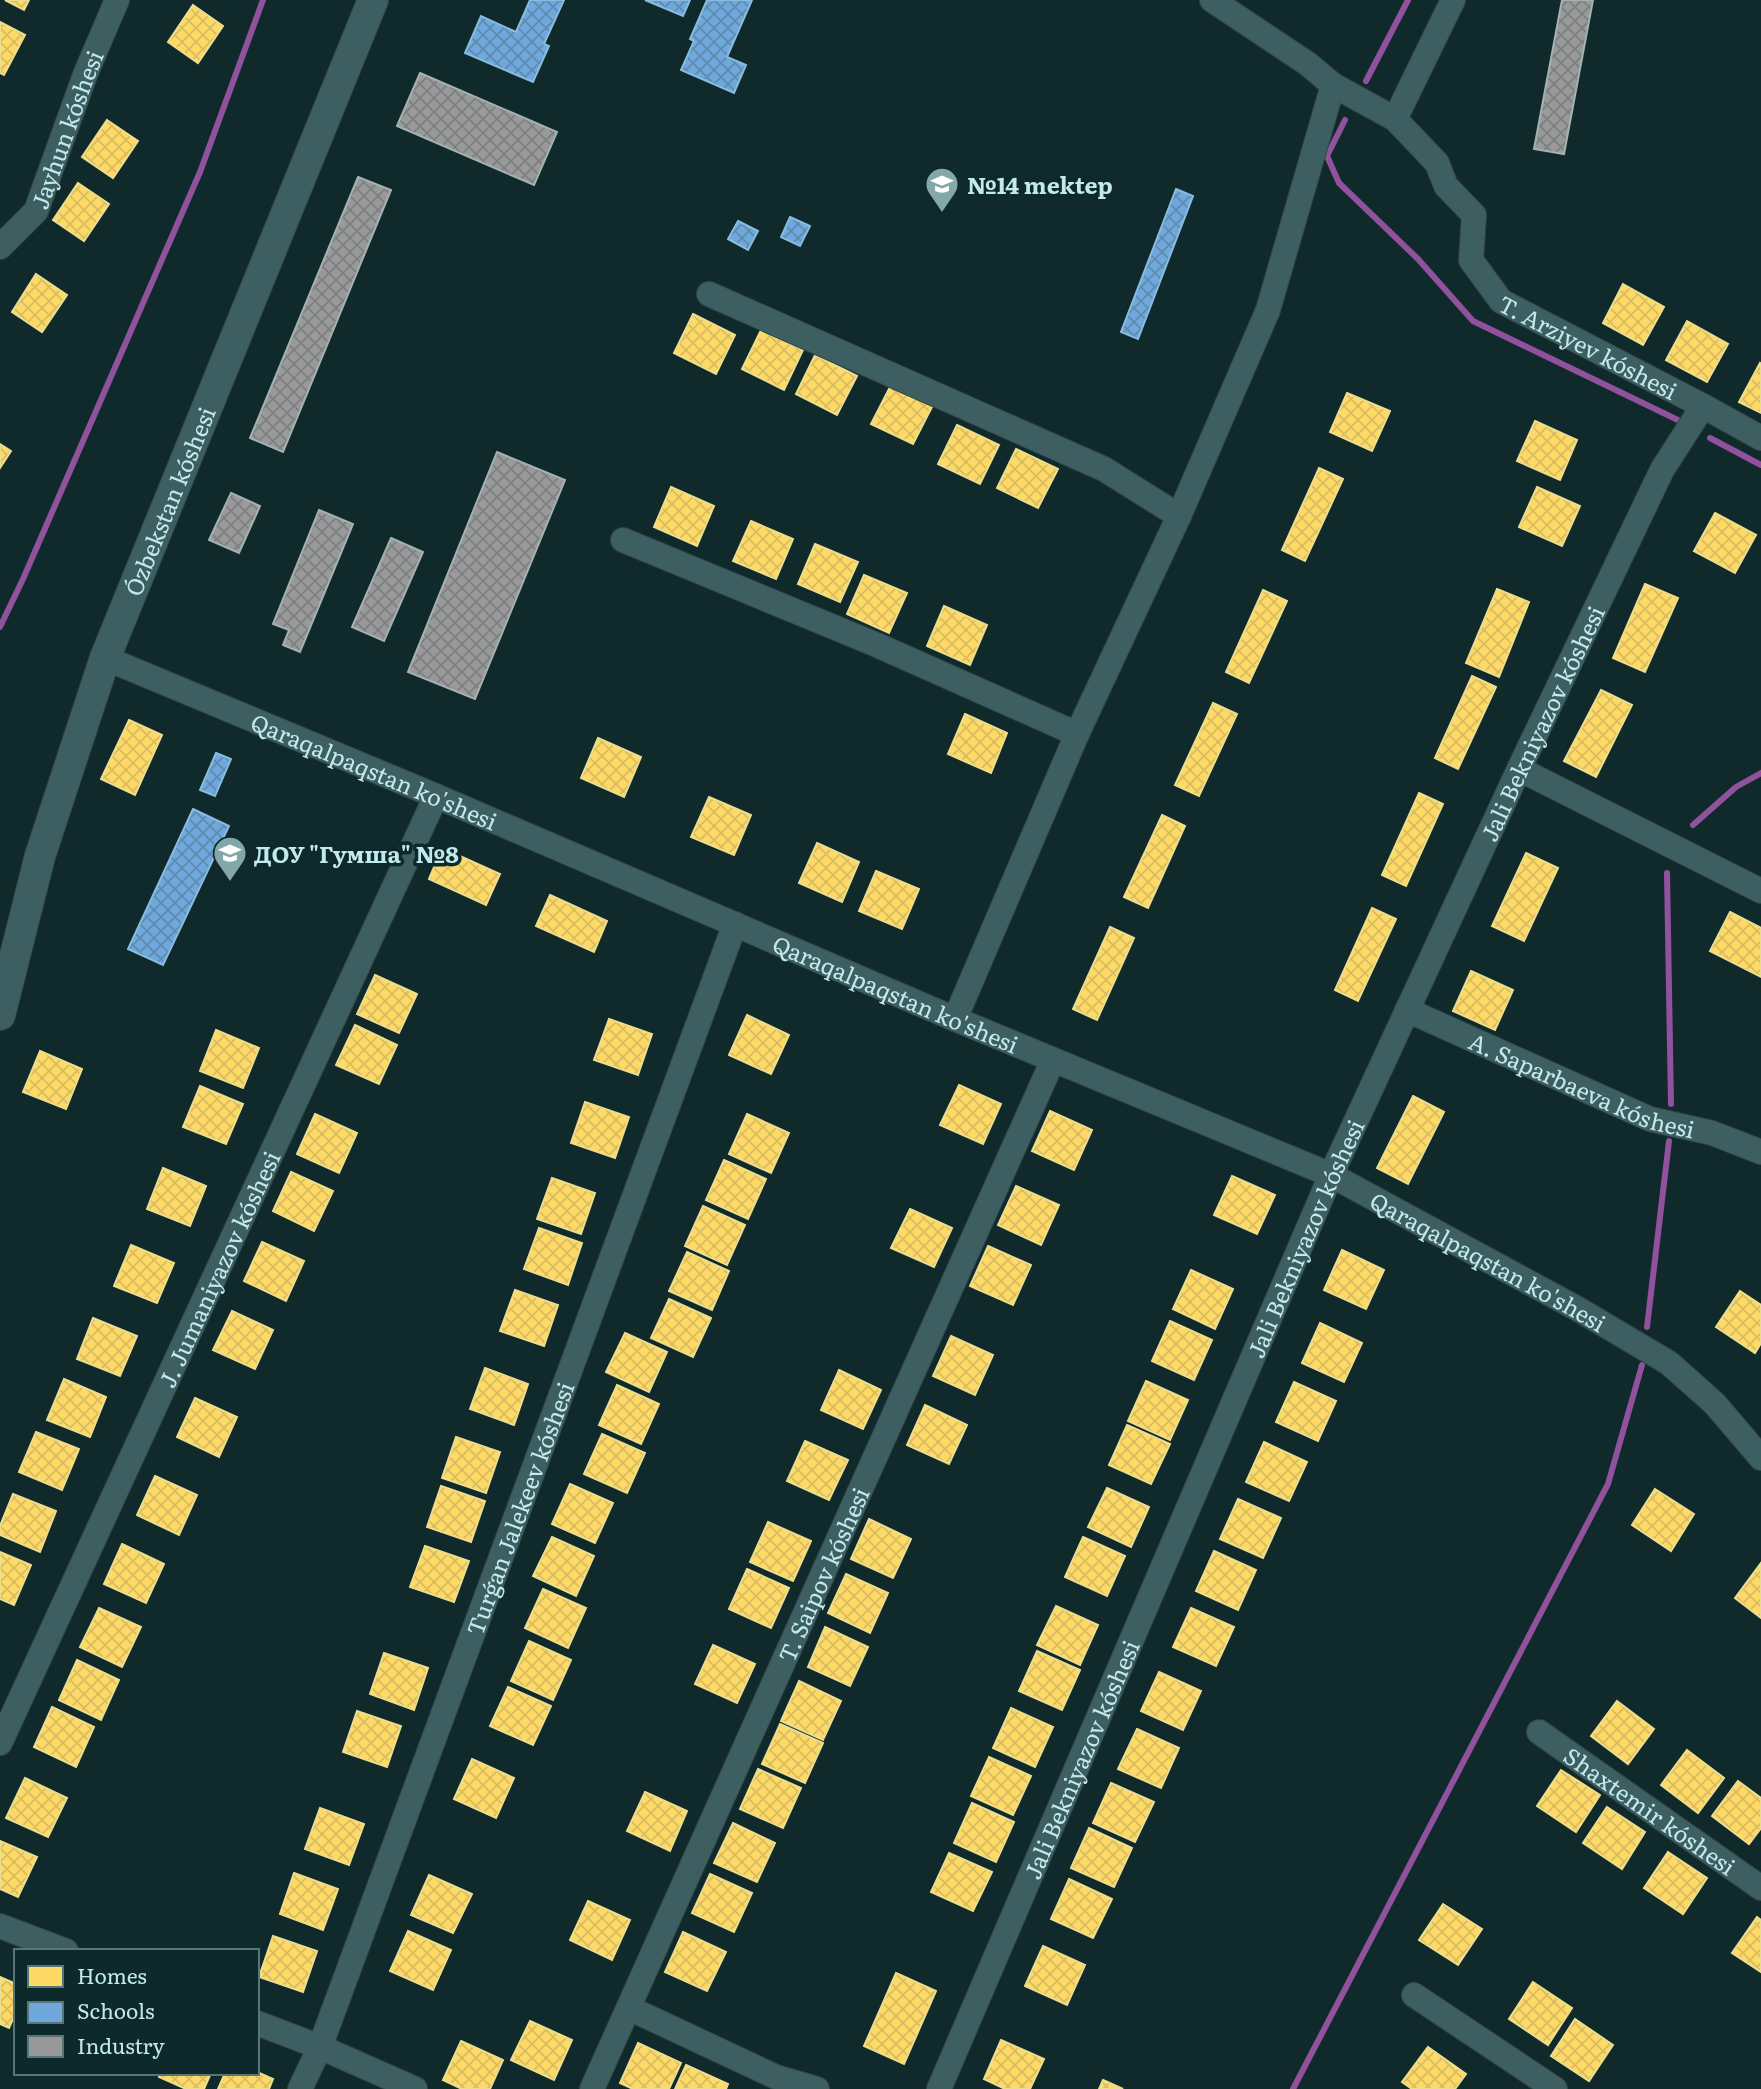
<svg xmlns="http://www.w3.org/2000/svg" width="1761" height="2089" viewBox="0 0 1761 2089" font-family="Literata,serif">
<defs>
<pattern id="homes-cross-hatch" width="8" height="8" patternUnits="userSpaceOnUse" patternTransform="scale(1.75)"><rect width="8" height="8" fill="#ffd966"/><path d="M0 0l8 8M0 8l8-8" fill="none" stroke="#d8bc60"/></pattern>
<pattern id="schools-cross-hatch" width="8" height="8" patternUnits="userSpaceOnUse" patternTransform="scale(1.75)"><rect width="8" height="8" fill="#6fa8dc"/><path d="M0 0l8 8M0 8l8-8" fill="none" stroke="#5f8baf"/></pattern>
<pattern id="industry-cross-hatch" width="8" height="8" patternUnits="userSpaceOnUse" patternTransform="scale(1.75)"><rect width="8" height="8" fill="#999"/><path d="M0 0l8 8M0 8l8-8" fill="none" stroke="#7c8080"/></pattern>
</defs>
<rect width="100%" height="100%" fill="#102a2c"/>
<g fill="url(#homes-cross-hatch)" stroke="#edde8e" stroke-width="2">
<polygon points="5,0 29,0 24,10"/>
<polygon points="193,5 223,26 198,63 168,42"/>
<polygon points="0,22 25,35 4,75 0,73"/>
<polygon points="107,120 138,141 113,178 82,157"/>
<polygon points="78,183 109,204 84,241 53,220"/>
<polygon points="36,274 67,295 42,332 12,312"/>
<polygon points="1623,284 1664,307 1643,345 1603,323"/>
<polygon points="693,314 735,335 716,374 674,353"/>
<polygon points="1687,321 1728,344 1707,382 1666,360"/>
<polygon points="761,330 803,350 784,390 742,369"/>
<polygon points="815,355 857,376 837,415 796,394"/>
<polygon points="1760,363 1761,364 1761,413 1739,402"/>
<polygon points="891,385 933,405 913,444 871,424"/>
<polygon points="1347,393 1390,411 1372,451 1330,432"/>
<polygon points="1535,421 1577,440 1560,480 1517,461"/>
<polygon points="957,425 999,445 980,484 938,464"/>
<polygon points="0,444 11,451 0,468"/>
<polygon points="1016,449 1058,469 1038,508 997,488"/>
<polygon points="1319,468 1343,479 1305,561 1282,550"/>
<polygon points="671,487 714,506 697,546 654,527"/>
<polygon points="1537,487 1580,506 1562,546 1519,527"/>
<polygon points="1715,513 1756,535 1735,573 1694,551"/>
<polygon points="751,521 793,539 776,579 733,561"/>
<polygon points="815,544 858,562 840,602 798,584"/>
<polygon points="864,575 907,593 889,633 847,614"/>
<polygon points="1645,584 1678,598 1645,672 1613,658"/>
<polygon points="1497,589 1529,602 1499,677 1466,663"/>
<polygon points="1263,590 1287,601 1249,683 1226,672"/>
<polygon points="944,606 987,625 970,665 927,646"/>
<polygon points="1472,676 1496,687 1458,769 1435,758"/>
<polygon points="1601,690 1632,705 1596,777 1564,761"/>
<polygon points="1213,703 1237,714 1199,796 1175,785"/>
<polygon points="965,714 1007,733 991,773 948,754"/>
<polygon points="129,720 162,735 135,795 101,779"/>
<polygon points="598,738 641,757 624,797 581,778"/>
<polygon points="1419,793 1443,804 1406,886 1382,875"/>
<polygon points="709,797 751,815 734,855 691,837"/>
<polygon points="1162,815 1185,826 1148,908 1124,897"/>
<polygon points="817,843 859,862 842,902 799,883"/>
<polygon points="442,848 500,874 486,905 429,879"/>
<polygon points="1526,853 1558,868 1524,941 1492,926"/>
<polygon points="876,871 919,889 902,929 859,911"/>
<polygon points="550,895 607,921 594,952 536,926"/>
<polygon points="1372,908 1396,919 1358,1001 1335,990"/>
<polygon points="1730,912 1761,928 1761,977 1710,951"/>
<polygon points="1110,927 1134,938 1097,1020 1073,1009"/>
<polygon points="1471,971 1513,990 1495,1030 1453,1011"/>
<polygon points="375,975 417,994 399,1033 357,1014"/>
<polygon points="747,1015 789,1035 771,1074 729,1055"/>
<polygon points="609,1019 652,1034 638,1075 594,1060"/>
<polygon points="355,1025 397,1045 379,1084 336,1065"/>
<polygon points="216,1030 259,1048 243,1088 200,1071"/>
<polygon points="40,1051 82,1069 66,1109 23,1092"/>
<polygon points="959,1085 1001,1104 983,1144 940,1125"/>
<polygon points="200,1086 243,1104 226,1144 183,1127"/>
<polygon points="1413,1096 1444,1112 1408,1184 1377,1168"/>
<polygon points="585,1102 629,1117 615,1158 571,1143"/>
<polygon points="1050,1111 1092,1130 1074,1170 1032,1151"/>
<polygon points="315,1114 357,1133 339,1173 297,1154"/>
<polygon points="747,1114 789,1133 771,1173 729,1154"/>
<polygon points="724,1160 766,1179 748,1219 706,1200"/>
<polygon points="163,1168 206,1186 190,1226 147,1209"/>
<polygon points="291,1172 333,1191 314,1231 273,1211"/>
<polygon points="1232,1176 1275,1195 1257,1234 1214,1215"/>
<polygon points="552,1178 595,1193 581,1234 537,1219"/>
<polygon points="1016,1186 1059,1205 1041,1245 998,1225"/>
<polygon points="703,1206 745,1225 727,1265 685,1246"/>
<polygon points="910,1209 952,1228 934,1267 891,1248"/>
<polygon points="539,1228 582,1243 568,1285 524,1269"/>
<polygon points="262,1242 304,1261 286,1301 244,1281"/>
<polygon points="131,1245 174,1263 157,1303 114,1286"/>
<polygon points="988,1246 1031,1265 1013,1305 970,1286"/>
<polygon points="1342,1250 1384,1270 1366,1309 1324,1290"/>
<polygon points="687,1252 729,1271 712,1310 669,1291"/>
<polygon points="1191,1270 1233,1289 1215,1329 1173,1309"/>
<polygon points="515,1290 558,1305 544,1346 500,1331"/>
<polygon points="1740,1291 1761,1305 1761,1343 1755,1353 1716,1327"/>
<polygon points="669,1299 711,1318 693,1357 651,1338"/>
<polygon points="232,1311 273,1330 255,1369 213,1350"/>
<polygon points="93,1318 137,1336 120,1376 77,1359"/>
<polygon points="1170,1321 1212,1340 1194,1380 1152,1361"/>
<polygon points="1320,1323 1362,1343 1344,1382 1302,1363"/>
<polygon points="625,1333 667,1352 649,1392 606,1372"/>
<polygon points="951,1336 993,1355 975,1395 933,1376"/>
<polygon points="485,1368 528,1384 514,1425 470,1409"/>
<polygon points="839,1370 881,1390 863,1429 821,1410"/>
<polygon points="64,1379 106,1397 90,1437 47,1420"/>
<polygon points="1146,1381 1188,1400 1170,1440 1128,1421"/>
<polygon points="1294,1382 1336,1401 1318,1441 1276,1422"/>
<polygon points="617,1385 659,1404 641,1444 599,1425"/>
<polygon points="195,1398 237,1417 219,1457 177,1437"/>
<polygon points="925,1405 967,1425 949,1464 907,1445"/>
<polygon points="1127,1425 1170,1444 1151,1484 1109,1465"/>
<polygon points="36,1432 79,1449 62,1490 19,1472"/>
<polygon points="602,1434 645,1453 627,1493 584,1474"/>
<polygon points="456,1437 500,1452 486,1493 442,1478"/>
<polygon points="805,1441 848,1460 829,1500 787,1481"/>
<polygon points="1264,1442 1307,1462 1289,1501 1246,1482"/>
<polygon points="155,1476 197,1495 179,1535 137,1515"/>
<polygon points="570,1484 613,1503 595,1543 552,1524"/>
<polygon points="441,1486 485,1501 471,1542 427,1527"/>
<polygon points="1107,1488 1149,1507 1131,1547 1088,1527"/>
<polygon points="1655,1489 1694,1514 1671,1551 1632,1525"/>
<polygon points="13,1494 56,1511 40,1552 0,1535 0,1526"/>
<polygon points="1238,1499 1281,1518 1263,1558 1220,1539"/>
<polygon points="869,1519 911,1539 893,1578 851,1559"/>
<polygon points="768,1522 811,1541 793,1581 750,1562"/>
<polygon points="552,1537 594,1556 576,1596 533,1576"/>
<polygon points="1083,1537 1125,1556 1107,1596 1065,1577"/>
<polygon points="122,1544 164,1564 146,1603 104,1584"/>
<polygon points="425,1546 469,1561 454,1602 410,1587"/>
<polygon points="1214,1551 1256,1570 1238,1610 1196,1591"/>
<polygon points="0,1552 31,1565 14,1605 0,1599"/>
<polygon points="1761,1563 1761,1618 1735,1598"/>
<polygon points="747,1569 789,1588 771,1628 729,1609"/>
<polygon points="846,1574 888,1593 870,1633 828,1613"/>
<polygon points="543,1589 586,1608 568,1648 525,1628"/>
<polygon points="1056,1606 1098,1625 1080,1665 1037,1645"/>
<polygon points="99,1608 141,1627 122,1667 80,1647"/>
<polygon points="1191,1608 1234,1627 1216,1666 1173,1647"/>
<polygon points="825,1627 868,1647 850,1686 808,1667"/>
<polygon points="529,1641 571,1660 553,1700 511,1681"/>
<polygon points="713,1645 755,1664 737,1703 695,1684"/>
<polygon points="1037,1651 1080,1670 1062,1710 1019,1691"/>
<polygon points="384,1653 428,1668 414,1710 370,1694"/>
<polygon points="77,1660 119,1680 101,1720 59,1700"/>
<polygon points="1159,1672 1201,1691 1183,1730 1141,1711"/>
<polygon points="799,1681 841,1701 823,1740 781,1721"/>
<polygon points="508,1687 551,1706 533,1745 490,1726"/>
<polygon points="1617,1701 1654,1729 1628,1764 1591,1736"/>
<polygon points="52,1707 94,1727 76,1767 34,1747"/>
<polygon points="1011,1708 1053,1727 1035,1767 993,1748"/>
<polygon points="357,1711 401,1726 387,1767 343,1752"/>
<polygon points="780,1724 823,1743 805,1783 762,1764"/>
<polygon points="1137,1729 1179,1748 1161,1788 1118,1769"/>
<polygon points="1687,1750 1724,1778 1698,1813 1661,1785"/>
<polygon points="989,1757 1031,1776 1013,1815 971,1796"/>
<polygon points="472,1759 514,1778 496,1818 454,1799"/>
<polygon points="758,1769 801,1788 783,1828 740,1809"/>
<polygon points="1561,1770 1600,1795 1576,1832 1537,1806"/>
<polygon points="25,1778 67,1798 48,1837 6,1818"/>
<polygon points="1738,1781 1761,1798 1761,1828 1749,1844 1712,1816"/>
<polygon points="1111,1783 1154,1802 1135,1842 1093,1823"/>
<polygon points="645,1792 687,1811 670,1851 627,1831"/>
<polygon points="972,1803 1014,1822 996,1862 954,1843"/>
<polygon points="1607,1807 1645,1832 1622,1869 1583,1843"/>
<polygon points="320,1808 364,1824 349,1865 305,1849"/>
<polygon points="733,1823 775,1843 757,1882 714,1863"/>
<polygon points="1089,1828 1132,1848 1114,1887 1071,1868"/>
<polygon points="0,1841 37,1857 18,1897 0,1889"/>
<polygon points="1668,1852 1707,1878 1683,1914 1644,1888"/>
<polygon points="949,1853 992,1872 973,1911 931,1892"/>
<polygon points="294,1873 338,1889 323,1930 280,1914"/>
<polygon points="710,1874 752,1893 734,1932 692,1913"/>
<polygon points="429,1875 472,1894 453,1933 411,1915"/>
<polygon points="1069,1879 1112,1899 1093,1938 1051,1919"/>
<polygon points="588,1901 630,1920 612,1960 570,1940"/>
<polygon points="1443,1904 1482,1929 1458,1965 1419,1940"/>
<polygon points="1757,1917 1761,1920 1761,1972 1732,1953"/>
<polygon points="408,1931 451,1950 433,1990 390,1971"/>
<polygon points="683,1932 726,1952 707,1991 665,1972"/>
<polygon points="273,1936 317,1951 303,1992 259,1977"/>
<polygon points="1043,1946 1085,1965 1067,2005 1025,1986"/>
<polygon points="896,1973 936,1991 904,2064 864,2046"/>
<polygon points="0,1977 16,1984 16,2012 9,2028 0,2024"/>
<polygon points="1533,1982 1572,2008 1548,2045 1509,2019"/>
<polygon points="1575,2019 1613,2045 1589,2081 1551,2056"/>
<polygon points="530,2021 572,2040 554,2080 511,2060"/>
<polygon points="1001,2040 1044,2059 1030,2089 1005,2089 984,2079"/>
<polygon points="461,2041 503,2060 490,2089 462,2089 443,2080"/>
<polygon points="638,2043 681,2063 669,2089 633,2089 620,2083"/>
<polygon points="1428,2047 1466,2074 1455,2089 1412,2089 1402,2082"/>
<polygon points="686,2065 728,2084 726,2089 675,2089"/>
<polygon points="257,2072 273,2079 269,2089 218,2089 225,2073"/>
<polygon points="160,2073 211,2073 204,2089 186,2089 159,2077"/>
<polygon points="1103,2080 1123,2089 1099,2089"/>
</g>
<g fill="url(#schools-cross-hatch)" stroke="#88bce1" stroke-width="2">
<polygon points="530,0 564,0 544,44 549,46 533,82 465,53 481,16 516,32"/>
<polygon points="645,0 690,0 683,16"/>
<polygon points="707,0 752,0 727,57 746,65 734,93 681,70 694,41 690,39"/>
<polygon points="1176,189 1193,196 1138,339 1121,332"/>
<polygon points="790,217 810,226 800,246 781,237"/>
<polygon points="738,221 758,231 748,250 728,239"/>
<polygon points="216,753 231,759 215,796 200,790"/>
<polygon points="193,809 229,826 163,965 128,949"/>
</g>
<g fill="url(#industry-cross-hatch)" stroke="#a5b1b2" stroke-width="2">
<polygon points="1562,0 1593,0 1564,154 1534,149"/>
<polygon points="420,73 557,132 534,185 397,126"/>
<polygon points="358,177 391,190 283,452 250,438"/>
<polygon points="497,452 565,480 475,699 408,672"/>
<polygon points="231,493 260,506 239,553 209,540"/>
<polygon points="319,510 353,524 300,652 283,645 289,630 273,624"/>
<polygon points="391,538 423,552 384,641 352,627"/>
</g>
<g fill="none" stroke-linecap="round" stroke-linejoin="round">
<g stroke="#90519d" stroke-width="6">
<polyline points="1366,81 1408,0"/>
<polyline points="1345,120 1327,156 1339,183 1418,259 1473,321 1680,421"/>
<polyline points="1710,438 1761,465"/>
<polyline points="0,627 23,579 200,172 263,0"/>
<polyline points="1693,825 1736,787 1761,773"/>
<polyline points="1667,873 1671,1104"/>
<polyline points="1647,1327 1669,1141"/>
<polyline points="1293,2089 1608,1484 1642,1365"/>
</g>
<defs>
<g id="minor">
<path id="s1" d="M1212 0 1308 64 1333 85 1395 119 1437 163 1446 186 1474 215 1471 260 1501 301 1703 406 1761 438"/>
<polyline points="1395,119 1453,0"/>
<path id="s2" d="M0 247 36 211 85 75 117 0"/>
<polyline points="709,294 1104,469 1179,516"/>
<polyline points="623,540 877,645 1077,734"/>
<path id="s3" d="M105 658 436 796 955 1019 1331 1175 1578 1309 1669 1363 1715 1404 1761 1458"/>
<polyline points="1519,769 1761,891"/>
<path id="s4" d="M1407 1010 1650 1119 1712 1133 1761 1152"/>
<polyline points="955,1019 1077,734 1179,516 1268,310 1333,85"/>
<path id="s5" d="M1539 1732 1761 1888"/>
<path id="s6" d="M0 1743 436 796"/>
<polyline points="0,1926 66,1951"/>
<polyline points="1414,1995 1555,2089"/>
<polyline points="629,2008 776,2077 817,2089"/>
<polyline points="257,2023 320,2047 415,2089"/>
<path id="s7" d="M300 2089 320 2047 735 924"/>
<path id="s8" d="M592 2089 1053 1060"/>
<path id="s9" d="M939 2089 1331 1175 1519 769 1662 470 1703 406"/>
</g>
<g id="tertiary">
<path id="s10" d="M0 1015 40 856 105 658 373 0"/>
</g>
</defs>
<use href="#minor" stroke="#314648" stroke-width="26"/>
<use href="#tertiary" stroke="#314648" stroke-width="32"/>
<use href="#minor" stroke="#3e5f62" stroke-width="24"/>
<use href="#tertiary" stroke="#3e5f62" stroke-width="30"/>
</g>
<defs>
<symbol id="school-pin" viewBox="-11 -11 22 30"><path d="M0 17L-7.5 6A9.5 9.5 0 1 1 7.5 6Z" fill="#84a7a9" stroke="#0e292b"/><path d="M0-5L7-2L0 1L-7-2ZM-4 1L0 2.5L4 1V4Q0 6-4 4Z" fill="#fff"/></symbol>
</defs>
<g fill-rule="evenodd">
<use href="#school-pin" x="923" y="165" width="38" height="52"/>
<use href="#school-pin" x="211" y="834" width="38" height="52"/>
</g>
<g text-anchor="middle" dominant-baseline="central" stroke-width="7" stroke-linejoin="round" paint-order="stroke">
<g font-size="23" fill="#c2eaed" stroke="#0e292b">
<text stroke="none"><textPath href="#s2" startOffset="138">Jayhun kóshesi</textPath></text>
<text stroke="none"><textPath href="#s1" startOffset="539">T. Arziyev kóshesi</textPath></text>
<text stroke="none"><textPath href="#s10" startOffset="542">Ózbekstan kóshesi</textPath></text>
<text stroke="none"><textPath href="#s9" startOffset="1493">Jali Bekniyazov kóshesi</textPath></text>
<text stroke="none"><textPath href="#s3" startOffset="292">Qaraqalpaqstan ko'shesi</textPath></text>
<text stroke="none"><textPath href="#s3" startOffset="859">Qaraqalpaqstan ko'shesi</textPath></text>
<text stroke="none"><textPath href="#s4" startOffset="191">A. Saparbaeva kóshesi</textPath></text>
<text stroke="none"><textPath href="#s9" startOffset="926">Jali Bekniyazov kóshesi</textPath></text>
<text stroke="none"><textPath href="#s3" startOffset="1510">Qaraqalpaqstan ko'shesi</textPath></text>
<text stroke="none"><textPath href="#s6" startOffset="522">J. Jumaniyazov kóshesi</textPath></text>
<text stroke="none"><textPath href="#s7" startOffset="621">Turǵan Jalekeev kóshesi</textPath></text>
<text stroke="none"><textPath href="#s8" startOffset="564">T. Saipov kóshesi</textPath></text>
<text stroke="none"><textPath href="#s9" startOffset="359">Jali Bekniyazov kóshesi</textPath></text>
<text stroke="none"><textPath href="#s5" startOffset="136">Shaxtemir kóshesi</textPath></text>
</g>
<g font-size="23" font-weight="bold" fill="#c2eaed" stroke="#0e292b" text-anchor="start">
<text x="967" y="184">№14 mektep</text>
<text x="254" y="853">ДОУ "Гумша" №8</text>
</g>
</g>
<rect x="14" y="1949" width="245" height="126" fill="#0e292b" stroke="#567679" stroke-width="2"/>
<rect x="28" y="1966" width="35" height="21" fill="#ffd966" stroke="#567679" stroke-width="2"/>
<text x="77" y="1984" font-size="21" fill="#c2eaed">Homes</text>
<rect x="28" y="2002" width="35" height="21" fill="#6fa8dc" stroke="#567679" stroke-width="2"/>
<text x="77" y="2019" font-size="21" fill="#c2eaed">Schools</text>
<rect x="28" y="2036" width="35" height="21" fill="#999999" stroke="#567679" stroke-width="2"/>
<text x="77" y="2054" font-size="21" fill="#c2eaed">Industry</text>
</svg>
